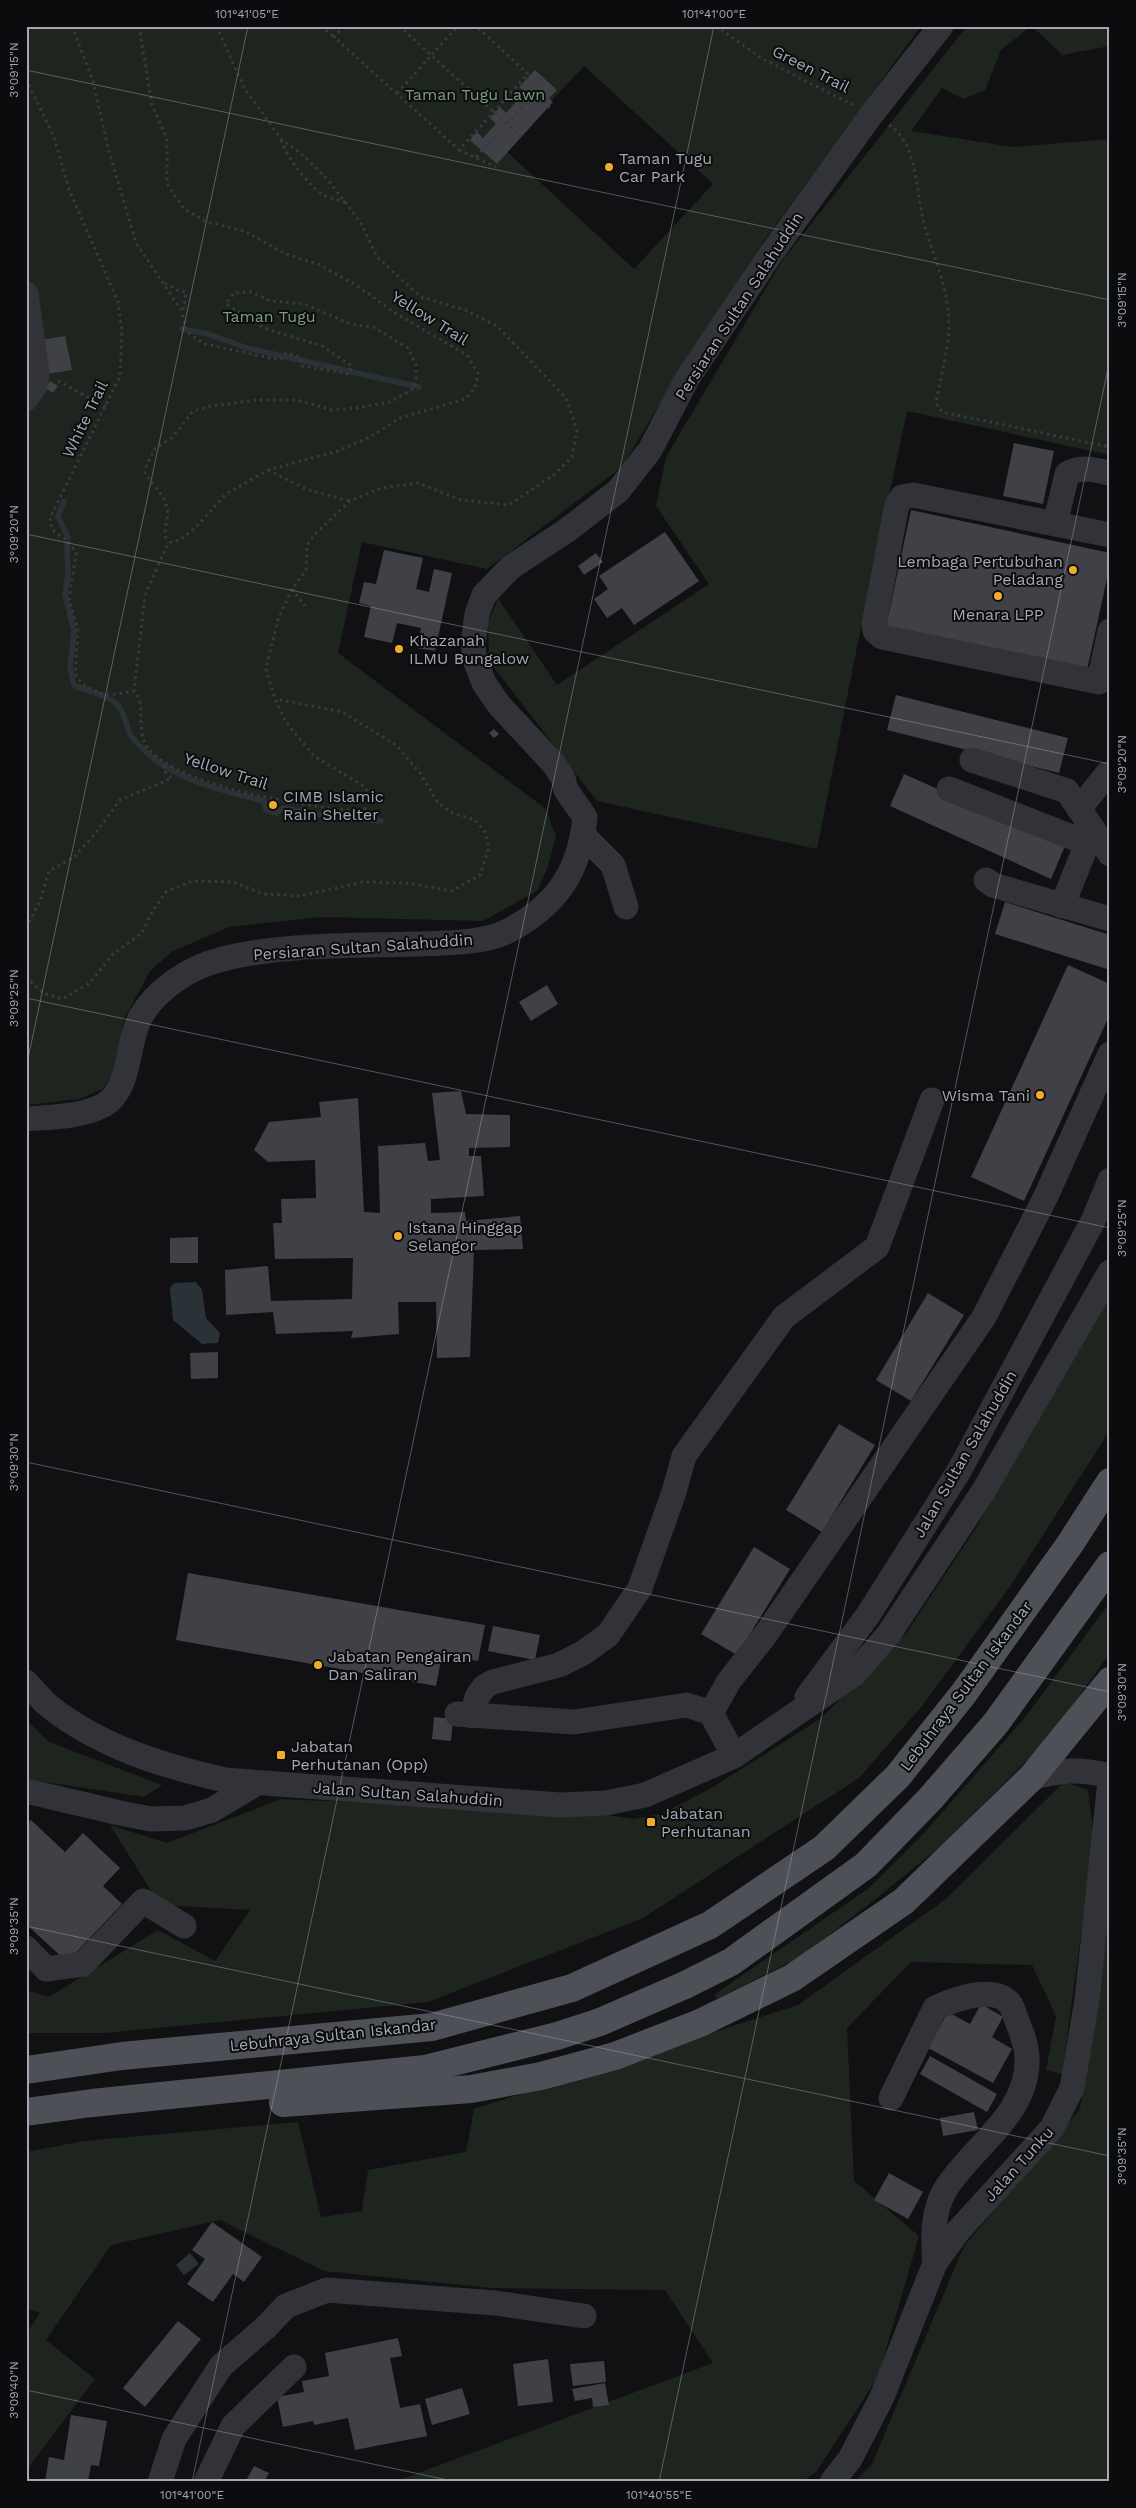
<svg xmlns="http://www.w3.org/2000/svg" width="1136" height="2508" viewBox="0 0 1136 2508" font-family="'Work Sans',sans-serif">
<rect width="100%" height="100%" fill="#111113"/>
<g fill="#1e251e" fill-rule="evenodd">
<path d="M26 26H921L763 242 679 372 622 467 487 569 362 542 338 653 546 809 556 837 547 869 537 891 483 921 322 917 229 927 173 951 150 971 124 1019 114 1073 102 1089 79 1099 26 1105ZM584 66 713 184 634 269 505 150Z"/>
<polygon points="967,26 1031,26 1001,50 985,90 963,99 942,88 911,131 1013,147 1110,139 1110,455 907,411 857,647 817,849 597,801 489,661 488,623 498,598 557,685 709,584 656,506 666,457 782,261"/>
<polygon points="1032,26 1110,26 1110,46 1062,55"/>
<polygon points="1110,1291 1110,1430 1011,1585 922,1706 859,1778 643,1918 428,2002 104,2033 26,2033 26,1990 49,1997 158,1930 215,1961 250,1910 160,1905 110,1825 167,1843 281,1799 601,1814 633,1819 661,1814 710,1789 820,1719 907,1632 978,1525"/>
<polygon points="1110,1602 1110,1653 1049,1738 942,1845 877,1898 800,1957 718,1998 715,1997 715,1994 869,1888 926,1831 1027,1715"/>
<polygon points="26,1720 49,1742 162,1785 144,1797 26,1779"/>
<polygon points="1064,1782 1088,1790 1094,1839 1062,2074 1046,2070 1056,2016 1032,1965 911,1962 847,2028 854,2181 919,2236 878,2377 816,2472 802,2482 394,2482 713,2363 665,2290 491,2288 324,2271 220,2220 111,2245 46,2340 95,2379 26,2471 26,2334 40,2313 26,2308 26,2152 84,2141 298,2122 321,2217 362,2211 368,2170 466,2152 474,2109 798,2005 946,1899"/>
<polygon points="1110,1895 1110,2482 855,2482 872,2464 964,2246 1080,2109"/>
</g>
<g fill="#2a3238">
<polygon points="196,1282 202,1290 206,1318 220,1333 218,1343 202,1344 173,1320 170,1288 174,1283"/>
<polygon points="190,2253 199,2264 184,2275 176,2265"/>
</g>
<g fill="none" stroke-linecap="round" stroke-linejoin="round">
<g stroke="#2a3238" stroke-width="5.5">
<polyline points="182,329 208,334 247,348 419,387"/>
<polyline points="64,501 58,517 68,537"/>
<path d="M67 543 68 574 65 594 74 631 70 667 74 685C85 691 108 696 116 703 125 712 125 723 130 734 134 740 140 746 145 751 176 781 224 791 264 801L266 810 277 813 283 808 314 814 381 821"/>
</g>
</g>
<g fill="#404146">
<polygon points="535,70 557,90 549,98 553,102 497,164 470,140 477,132 483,138 496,124 490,118 500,107 506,113 525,92 519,87"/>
<polygon points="65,336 72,370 47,374 41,340"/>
<polygon points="50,381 58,386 53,393 45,388"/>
<polygon points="1014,443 1054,451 1043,504 1003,496"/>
<polygon points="911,510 1110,553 1110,565 1087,670 886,627"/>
<polygon points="665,532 699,581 634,625 622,608 607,618 594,599 608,589 599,576"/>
<polygon points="384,550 423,558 416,589 429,592 434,569 452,573 435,651 417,648 421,628 397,623 392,643 364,637 371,606 359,603 364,582 376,584"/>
<polygon points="596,553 603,562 584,575 578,566"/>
<polygon points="896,695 1068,738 1059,773 887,730"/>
<polygon points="494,729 499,734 494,738 489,733"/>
<polygon points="904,774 1065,846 1051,879 890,806"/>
<polygon points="269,800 279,802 277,811 267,808"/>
<polygon points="1005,902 1110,935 1110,970 995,934"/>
<polygon points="1068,965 1110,984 1110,1014 1024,1201 971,1177"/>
<polygon points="547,985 558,1004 531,1021 519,1002"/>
<polygon points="461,1091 466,1114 510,1115 510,1147 469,1148 469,1156 481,1156 484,1196 431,1199 431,1213 465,1212 466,1221 520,1216 523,1249 474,1250 470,1357 437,1358 436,1302 398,1302 399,1334 351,1338 353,1331 276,1334 273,1312 226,1315 225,1270 268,1266 271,1301 352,1299 353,1258 275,1259 273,1223 282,1223 281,1199 316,1198 315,1160 268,1162 254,1150 269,1122 321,1117 319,1102 358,1098 364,1212 380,1213 378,1146 425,1143 428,1161 440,1160 432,1093"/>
<polygon points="198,1237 198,1263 170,1263 170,1238"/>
<polygon points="928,1293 964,1315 911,1401 876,1380"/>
<polygon points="218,1352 218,1378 191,1379 190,1353"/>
<polygon points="839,1424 875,1445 822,1532 786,1510"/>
<polygon points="754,1547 790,1569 737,1655 701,1634"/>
<polygon points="188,1573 485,1625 478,1661 442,1655 436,1686 176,1640"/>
<polygon points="493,1626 540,1635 535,1660 488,1651"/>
<polygon points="434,1717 453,1719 451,1741 432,1739"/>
<polygon points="31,1820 65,1852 83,1833 120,1868 103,1886 122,1904 67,1962 26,1924 26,1825"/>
<polygon points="981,2004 1003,2017 992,2037 1012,2049 993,2083 928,2048 948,2012 970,2024"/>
<polygon points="930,2056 997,2094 987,2112 920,2074"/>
<polygon points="974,2112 978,2130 943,2136 940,2118"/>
<polygon points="889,2173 923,2192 908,2219 874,2200"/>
<polygon points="212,2222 262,2257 244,2282 233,2274 213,2302 187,2284 205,2259 192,2250"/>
<polygon points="178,2321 201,2339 145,2407 123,2388"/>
<polygon points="398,2338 402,2356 390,2358 400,2408 420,2404 427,2436 355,2450 348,2418 314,2425 313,2421 283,2427 277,2397 304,2392 302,2381 329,2376 325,2353"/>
<polygon points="548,2359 553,2402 518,2406 513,2364"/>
<polygon points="604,2361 606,2382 573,2386 570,2364"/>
<polygon points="605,2383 609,2405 593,2407 592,2398 575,2401 572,2389"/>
<polygon points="462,2388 470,2414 432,2425 425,2399"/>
<polygon points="71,2415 107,2421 99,2466 91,2465 88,2482 45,2482 49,2457 64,2460"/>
<polygon points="254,2466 269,2473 264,2482 247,2479"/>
</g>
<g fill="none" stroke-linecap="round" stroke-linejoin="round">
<g stroke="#383a3f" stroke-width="3" stroke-dasharray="2.5 4" stroke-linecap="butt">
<path d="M72 26 93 81 108 148 136 243 181 310 187 332 205 344 280 360 286 353 301 357 302 366 349 374 352 366 322 346 264 328 226 304 234 293 251 292 271 301 305 304 350 324 373 327 408 348 416 365V381L413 389 390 402 357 408 332 410 297 400H256L212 406 193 411 173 437 155 449 147 464 145 473C152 484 164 495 167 508 170 522 161 528 168 543"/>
<path d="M139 26 152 105 167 139V184L184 209 207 222 244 231 286 254 318 264 356 285 395 313 467 355 478 373 475 388 465 399 400 418 370 437 338 451 268 470 226 494 196 527 180 540 168 543 145 596 134 691C147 703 135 732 148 748 181 789 312 807 364 812L368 793 365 787 314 756 286 722 275 699 266 669 278 619 292 589 306 570 307 545 314 535 350 501 381 488 418 483 461 500 509 505 555 474 572 457 577 430 566 398 497 326 465 310 421 297 377 257 361 223 328 180 305 157 281 139 245 89 219 32 213 26"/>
<polyline points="321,26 334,37"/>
<polyline points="344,26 334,37 459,150 528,74 476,26"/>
<polyline points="399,26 523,139"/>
<polyline points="716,26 761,58 853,105"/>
<polyline points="26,37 28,26"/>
<polyline points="26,79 54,137 69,189 118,302 122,331 120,376 50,518 52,530 68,541 76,553 69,599 78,631 75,674 82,684 99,693 110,695 134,691"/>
<polyline points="397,93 458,26"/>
<path d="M889 125C918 142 916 195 924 223 934 259 949 288 949 327 948 352 940 378 936 403L942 412 1110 447"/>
<path d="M281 140C286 156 308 185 322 194 328 198 338 200 345 202"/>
<polyline points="459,150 496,167"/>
<polyline points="476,157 534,94 552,110"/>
<polyline points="165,283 179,291 186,292 184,308 181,310"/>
<polyline points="58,381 106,407"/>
<polyline points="268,470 306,489 350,501"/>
<polyline points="292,589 305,606"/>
<polyline points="26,928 40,901 49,871 74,857 95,834 120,800 172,778 163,770 165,764"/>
<polyline points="26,977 43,993 62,999 90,983 113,954 142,933 153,910 166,892 192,881 234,882 263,894 301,896 363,882 406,883 452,891 480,875 489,848 485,832 475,820 453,813 438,803 420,773 396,745 342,712 276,699"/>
</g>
<g stroke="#323338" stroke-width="25">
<polyline points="26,294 37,372 35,386 26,399"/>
<path d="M1055 524 1067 474C1081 465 1094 470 1110 473"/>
<polyline points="1110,535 913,495 902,497 897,505 874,624 875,631 882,637 1099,682 1110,631"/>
<polyline points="972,760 1067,791 1110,854"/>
<polyline points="949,789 1087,843"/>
<polyline points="1079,809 1107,774 1110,774"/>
<polyline points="583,835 613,865 626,907"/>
<polyline points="986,880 993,885 1110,919"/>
<polyline points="1062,906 1093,829"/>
<path d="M26 1119C51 1117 81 1117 104 1105 132 1088 126 1042 141 1016 157 989 189 968 219 960 276 944 354 946 414 944 442 943 485 944 510 930 558 904 580 870 585 817L566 790 563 778 554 764 499 705 484 683 475 660 473 644 477 614 484 595 511 567 566 531 618 491 650 450 687 379 768 258 871 115 941 26"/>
<path d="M26 1682C34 1690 41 1700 50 1707 101 1747 163 1766 225 1780L560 1805 606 1803 645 1795 734 1756 854 1674 888 1635 983 1492 1110 1272"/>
<polyline points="807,1697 868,1615 959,1471 1093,1221 1110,1180"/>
<polyline points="711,1713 729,1681 766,1634 984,1317 1046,1196 1110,1054"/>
<polyline points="457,1714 574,1722 687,1705 711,1713 734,1756"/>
<polyline points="472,1716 477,1697 484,1687 493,1682 559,1665 583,1653 608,1635 640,1588 674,1492 684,1456 784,1317 877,1247 932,1100"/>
<path d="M1031 1778C1059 1770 1081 1768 1110 1776"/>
<polyline points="26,1791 120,1813 151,1819 185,1818 212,1810 257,1783"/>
<polyline points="26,1948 46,1969 83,1964 143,1901 184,1926"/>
<path d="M891 2098 935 2008C955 1999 1003 1981 1013 2010 1018 2025 1027 2042 1027 2058 1029 2115 972 2146 945 2190 932 2212 933 2239 935 2263"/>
<polyline points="160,2482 174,2439 221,2366 265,2328 286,2306 327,2290 495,2303 584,2316"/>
<polyline points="206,2482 233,2426 294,2367"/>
<polyline points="832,2482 850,2459 882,2397 935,2263 959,2230 1052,2128 1072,2088 1087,2000 1110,1781"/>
</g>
<g stroke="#4e5057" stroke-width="28">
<polyline points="26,2070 122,2056 432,2027 572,1988 710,1925 824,1848 898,1776 964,1693 1070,1544 1110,1482"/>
<polyline points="283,2103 471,2089 541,2076 615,2056 700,2023 792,1978 904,1901 1031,1778 1110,1681"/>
<polyline points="26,2112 92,2103 425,2069 557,2036 600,2022 685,1985 731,1962 866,1865 930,1799 996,1723 1110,1565"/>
</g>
</g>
<path fill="none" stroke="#a3a8b3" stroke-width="1" stroke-opacity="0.45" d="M26 70 1110 300M26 534 1110 764M26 998 1110 1228M26 1068 248 26M26 1462 1110 1692M26 1926 1110 2156M26 2390 457 2482M192 2482 714 26M659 2482 1110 359"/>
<g fill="#f0ad2c" stroke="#0c0c0e" stroke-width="2">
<circle cx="609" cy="167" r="5"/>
<circle cx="1073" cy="570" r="5"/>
<circle cx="998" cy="596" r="5"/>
<circle cx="399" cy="649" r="5"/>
<circle cx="273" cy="805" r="5"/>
<circle cx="1040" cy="1095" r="5"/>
<circle cx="398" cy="1236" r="5"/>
<circle cx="318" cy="1665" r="5"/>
<rect x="276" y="1750" width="10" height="10" rx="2.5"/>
<rect x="646" y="1817" width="10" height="10" rx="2.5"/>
</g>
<g text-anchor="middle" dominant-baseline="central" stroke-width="4" stroke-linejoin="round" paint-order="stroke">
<g font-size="16" fill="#a3a8b3" stroke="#0c0c0e">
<text transform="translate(811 69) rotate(27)">Green Trail</text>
<text transform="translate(739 306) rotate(-57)">Persiaran Sultan Salahuddin</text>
<text transform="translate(430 318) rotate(32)">Yellow Trail</text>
<text transform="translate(85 419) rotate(-64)">White Trail</text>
<text transform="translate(226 771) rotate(18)">Yellow Trail</text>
<text transform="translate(363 947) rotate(-4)">Persiaran Sultan Salahuddin</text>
<text transform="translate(965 1454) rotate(-60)">Jalan Sultan Salahuddin</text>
<text transform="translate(966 1686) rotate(-53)">Lebuhraya Sultan Iskandar</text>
<text transform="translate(408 1794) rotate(4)">Jalan Sultan Salahuddin</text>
<text transform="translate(333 2035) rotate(-6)">Lebuhraya Sultan Iskandar</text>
<text transform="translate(1019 2164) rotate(-48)">Jalan Tunku</text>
</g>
<g font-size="16" fill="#799f7b" stroke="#0c0c0e">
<text x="475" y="94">Taman Tugu Lawn</text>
<text x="269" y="316">Taman Tugu</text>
</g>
<g font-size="16" fill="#a3a8b3" stroke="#0c0c0e" text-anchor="start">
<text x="619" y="158">Taman Tugu<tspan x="619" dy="18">Car Park</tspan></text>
<text x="1063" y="561" text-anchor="end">Lembaga Pertubuhan<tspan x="1063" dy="18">Peladang</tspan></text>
<text x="998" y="614" text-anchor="middle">Menara LPP</text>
<text x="409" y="640">Khazanah<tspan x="409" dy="18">ILMU Bungalow</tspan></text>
<text x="283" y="796">CIMB Islamic<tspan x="283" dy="18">Rain Shelter</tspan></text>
<text x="1030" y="1095" text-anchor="end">Wisma Tani</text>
<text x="408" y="1227">Istana Hinggap<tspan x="408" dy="18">Selangor</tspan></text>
<text x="328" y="1656">Jabatan Pengairan<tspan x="328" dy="18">Dan Saliran</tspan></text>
<text x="291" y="1746">Jabatan<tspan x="291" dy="18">Perhutanan (Opp)</tspan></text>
<text x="661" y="1813">Jabatan<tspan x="661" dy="18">Perhutanan</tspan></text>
</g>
</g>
<rect width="1136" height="2508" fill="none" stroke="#0c0c0e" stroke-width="55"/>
<rect x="28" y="28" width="1080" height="2452" fill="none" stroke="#a3a8b3" stroke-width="2"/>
<g font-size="12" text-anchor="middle" fill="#a3a8b3">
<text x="247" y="18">101°41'05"E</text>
<text x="714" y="18">101°41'00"E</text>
<text transform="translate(14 70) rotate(-90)" y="4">3°09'15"N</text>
<text transform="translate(1122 300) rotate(-90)" y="4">3°09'15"N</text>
<text transform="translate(14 534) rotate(-90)" y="4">3°09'20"N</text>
<text transform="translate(1122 764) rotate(-90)" y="4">3°09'20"N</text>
<text transform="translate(14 998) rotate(-90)" y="4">3°09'25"N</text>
<text transform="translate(1122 1228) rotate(-90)" y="4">3°09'25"N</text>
<text transform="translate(14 1462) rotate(-90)" y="4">3°09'30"N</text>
<text transform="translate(1122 1692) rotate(-90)" y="4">3°09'30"N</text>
<text transform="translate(14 1926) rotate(-90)" y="4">3°09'35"N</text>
<text transform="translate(1122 2156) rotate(-90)" y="4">3°09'35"N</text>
<text transform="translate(14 2390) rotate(-90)" y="4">3°09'40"N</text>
<text x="192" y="2499">101°41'00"E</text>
<text x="659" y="2499">101°40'55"E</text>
</g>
</svg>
